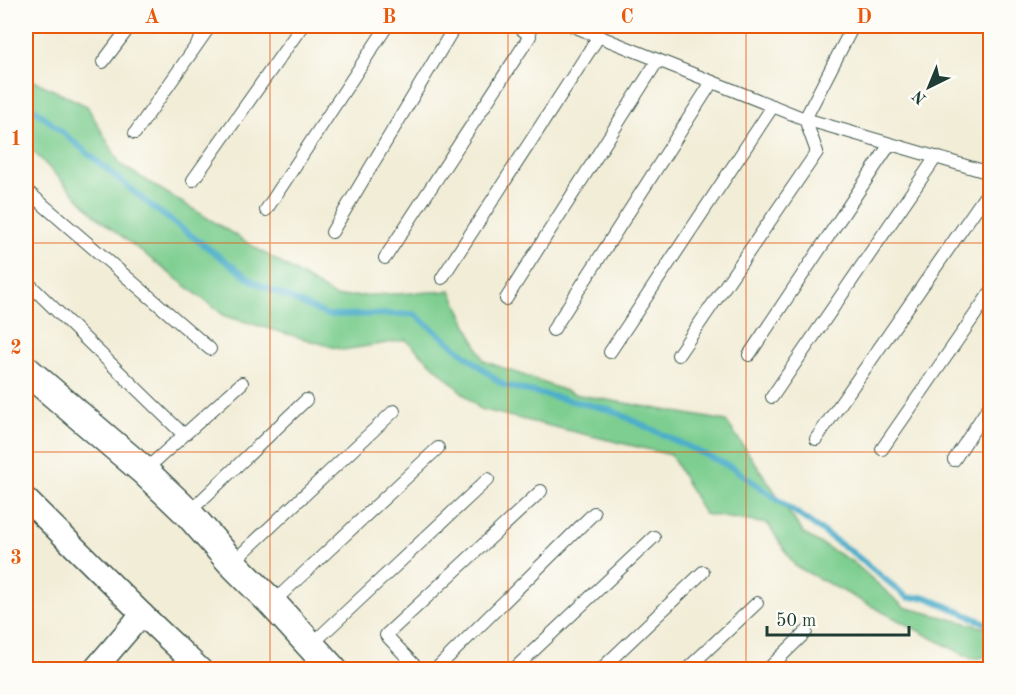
<svg xmlns="http://www.w3.org/2000/svg" width="1016" height="695" viewBox="0 0 1016 695" font-family="'Old Standard TT',serif">
<rect width="100%" height="100%" fill="#fdfcf7"/>
<filter id="ink" filterUnits="userSpaceOnUse"><feTurbulence type="fractalNoise" baseFrequency=".0167" numOctaves="2"/><feDisplacementMap in="SourceGraphic" scale="12" xChannelSelector="R" yChannelSelector="G"/><feConvolveMatrix kernelMatrix="1 2 1 2 8 2 1 2 1" color-interpolation-filters="sRGB"/></filter>
<filter id="wash" filterUnits="userSpaceOnUse"><feTurbulence type="fractalNoise" baseFrequency=".008" numOctaves="4" result="noise"/><feDisplacementMap in="SourceGraphic" scale="24" xChannelSelector="R" yChannelSelector="G"/><feGaussianBlur stdDeviation="1.35" result="paint"/><feColorMatrix in="noise" values="0 0 0 0 0 0 0 0 0 0 0 0 0 0 0 0 0 1.4 0 .05"/><feComposite in="paint" operator="in"/></filter>
<g filter="url(#wash)">
<rect width="100%" height="100%" fill="#f2edd7"/>
<polygon fill="#7dce90" stroke="#4e8662" stroke-width="1.5" points="26,77 87,106 121,165 336,297 451,291 484,361 574,394 726,421 804,534 853,562 904,607 990,629 990,656 972,659 795,566 768,524 704,514 671,455 480,409 406,340 343,350 225,316 98,218 26,144"/>
<g fill="none" stroke-linecap="round" stroke-linejoin="round">
<polyline stroke="#4badca" stroke-width="6" points="26,102 150,205 254,282 327,315 414,314 503,385 611,410 733,468 853,553 908,598 926,597 990,625"/>
</g>
</g>
<g filter="url(#ink)">
<g fill="none" stroke-linecap="round" stroke-linejoin="round">
<defs>
<g id="service">
<polyline points="573,26 805,119 990,173"/>
<polyline points="103,62 130,26"/>
<polyline points="135,133 210,26"/>
<polyline points="193,180 302,26"/>
<polyline points="26,190 210,349"/>
<polyline points="266,210 387,26"/>
<polyline points="332,232 455,26"/>
<polyline points="385,258 530,36 518,26"/>
<polyline points="442,278 599,36"/>
<polyline points="26,281 183,434"/>
<polyline points="506,299 658,60"/>
<polyline points="553,330 712,82"/>
<polyline points="610,352 773,106"/>
<polyline points="678,355 817,152 805,119 853,26"/>
<polyline points="749,355 890,144"/>
<polyline points="772,397 936,157"/>
<polyline points="816,439 990,189"/>
<polyline points="882,449 990,293"/>
<polyline points="954,460 990,405"/>
<polyline points="144,471 242,383"/>
<polyline points="188,513 306,400"/>
<polyline points="232,563 394,411"/>
<polyline points="272,603 438,448"/>
<polyline points="311,645 488,479"/>
<polyline points="419,670 386,635 541,491"/>
<polyline points="435,670 594,513"/>
<polyline points="513,670 654,537"/>
<polyline points="600,670 703,572"/>
<polyline points="686,670 757,603"/>
<polyline points="767,670 806,632"/>
<polyline points="854,670 855,669"/>
</g>
<g id="minor">
<polyline points="26,499 142,614 201,670"/>
<polyline points="94,670 142,614"/>
</g>
<polyline id="tertiary" points="26,370 144,471 188,513 232,563 272,603 333,670"/>
</defs>
<use href="#service" stroke="#3f574c" stroke-width="14"/>
<use href="#minor" stroke="#3f574c" stroke-width="25"/>
<use href="#tertiary" stroke="#3f574c" stroke-width="31"/>
<use href="#service" stroke="#fff" stroke-width="12"/>
<use href="#minor" stroke="#fff" stroke-width="22"/>
<use href="#tertiary" stroke="#fff" stroke-width="28"/>
</g>
</g>
<path fill="none" stroke="#e8590c" stroke-width="1.5" stroke-opacity="0.55" d="M270 26V670M508 26V670M746 26V670M26 243H990M26 452H990"/>
<rect width="1016" height="695" fill="none" stroke="#fdfcf7" stroke-width="66"/>
<g transform="translate(929 87) rotate(223)" stroke="#fdfcf7" stroke-width="4.5" paint-order="stroke">
<path d="M0-4.5L10 22L0 15L-10 22Z" fill="#1f3d34"/>
<text y="-9" font-size="16" font-weight="bold" text-anchor="middle" fill="#1f3d34">N</text>
</g>
<path d="M767 626v9h142v-9" fill="none" stroke="#1f3d34" stroke-width="3"/>
<text x="776" y="626" font-size="18" fill="#1f3d34" stroke="#fdfcf7" stroke-width="4.5" paint-order="stroke">50 m</text>
<rect x="33" y="33" width="950" height="629" fill="none" stroke="#e8590c" stroke-width="2"/>
<g font-size="20" text-anchor="middle" font-weight="bold" fill="#e8590c">
<text x="152" y="23">A</text>
<text x="389" y="23">B</text>
<text x="627" y="23">C</text>
<text x="864" y="23">D</text>
<text x="16" y="145">1</text>
<text x="16" y="354">2</text>
<text x="16" y="564">3</text>
</g>
</svg>
